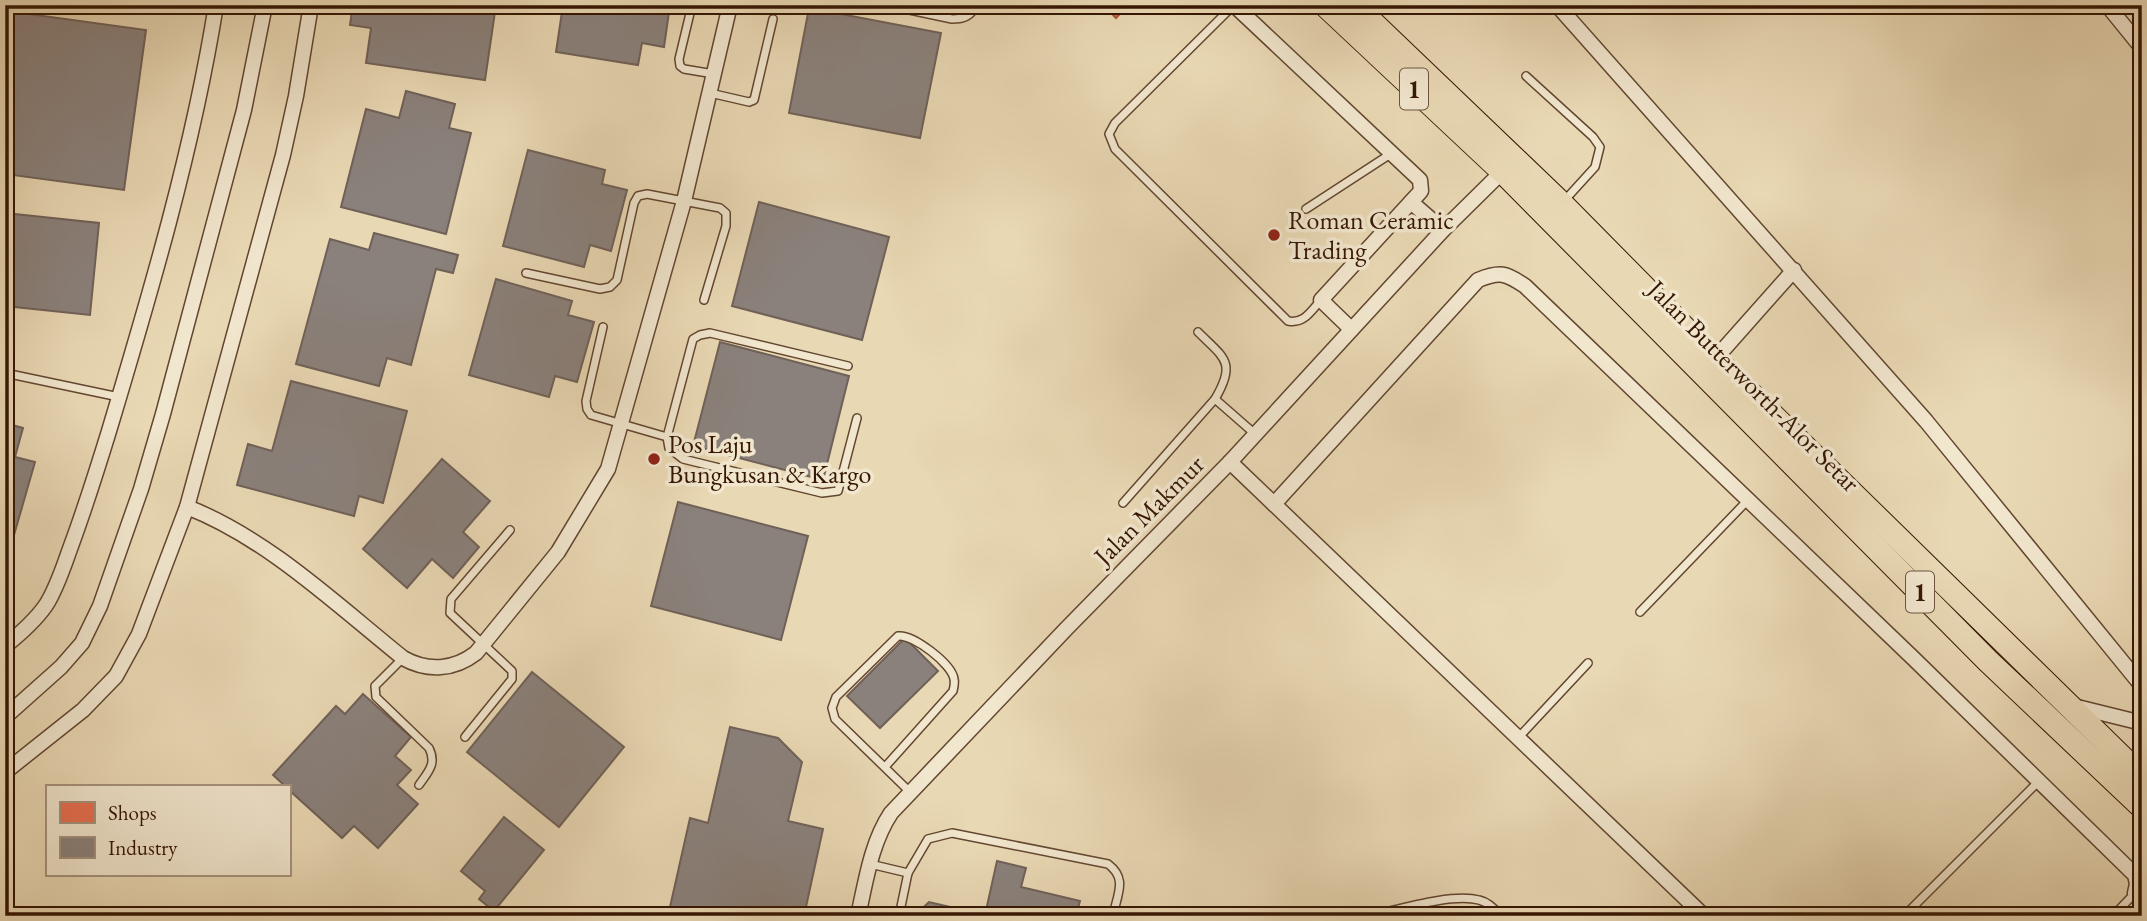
<svg xmlns="http://www.w3.org/2000/svg" width="2147" height="921" viewBox="0 0 2147 921" font-family="'EB Garamond',serif">
<rect width="100%" height="100%" fill="#e9d8b4"/>
<filter id="stains"><feTurbulence type="fractalNoise" baseFrequency=".00286" numOctaves="4"/><feColorMatrix values="0 0 0 0 .2 0 0 0 0 .09 0 0 0 0 .02 0 0 0 .5 -.17"/></filter>
<radialGradient id="worn" r=".72"><stop offset=".6" stop-color="#630" stop-opacity="0"/><stop offset="1" stop-color="#630" stop-opacity=".3"/></radialGradient>
<polygon fill="#e76f51" stroke="#b2543a" stroke-width="2" points="1103,5 1128,5 1116,18"/>
<g fill="#8a817c" stroke="#706158" stroke-width="2">
<polygon points="353,5 496,5 485,80 366,63 371,28 350,25"/>
<polygon points="563,5 670,5 664,47 642,43 638,65 556,52"/>
<polygon points="809,8 941,33 920,138 789,113"/>
<polygon points="14,12 146,30 124,190 5,174 5,79"/>
<polygon points="406,91 455,104 449,128 471,133 446,234 341,207 366,109 399,118"/>
<polygon points="528,150 605,170 602,184 627,190 611,251 590,245 584,267 503,246"/>
<polygon points="759,202 889,237 862,340 732,306"/>
<polygon points="5,213 99,223 90,315 5,306"/>
<polygon points="374,233 458,255 453,273 436,269 411,365 387,358 379,386 296,364 330,239 369,250"/>
<polygon points="496,279 572,301 568,315 594,322 577,382 555,376 549,397 469,375"/>
<polygon points="720,342 849,376 823,480 693,446"/>
<polygon points="291,381 407,411 383,503 359,496 354,516 237,485 248,444 272,451"/>
<polygon points="5,423 23,428 15,457 35,462 10,549 5,548"/>
<polygon points="442,459 490,501 463,532 479,547 453,578 432,559 407,588 363,549"/>
<polygon points="678,502 808,536 781,640 651,606"/>
<polygon points="905,638 938,671 880,728 847,696"/>
<polygon points="532,672 624,747 559,827 467,752"/>
<polygon points="363,694 411,737 395,756 411,770 397,785 418,804 378,848 354,826 342,838 289,790 289,786 285,786 273,775 336,706 345,714"/>
<polygon points="730,727 778,738 802,762 788,821 823,829 804,916 668,916 690,818 708,823"/>
<polygon points="504,817 544,850 494,911 479,899 485,891 461,871"/>
<polygon points="997,861 1026,868 1021,887 1080,901 1076,916 914,916 929,902 985,915"/>
</g>
<g fill="none" stroke-linecap="round" stroke-linejoin="round">
<defs>
<g id="service">
<polyline points="692,5 679,59 680,66 684,69 714,74"/>
<path d="M886 5 952 19C965 19 970 16 977 5"/>
<polyline points="1135,5 1147,10 1155,5"/>
<path d="M1234 5 1115 123 1109 134 1115 149 1288 321C1304 324 1310 312 1321 300"/>
<polyline points="1526,76 1593,137 1600,147 1595,167 1564,201"/>
<polyline points="710,93 749,102 754,100 773,19"/>
<polyline points="1306,209 1392,153"/>
<polyline points="526,273 600,289 610,287 617,280 634,203 638,196 647,194 720,208 726,213 726,226 704,300"/>
<polyline points="603,327 586,401 587,409 591,415 667,437 669,448 683,459 822,493 838,491 857,418"/>
<path d="M1198 332C1224 358 1237 362 1215 399"/>
<polyline points="5,373 119,397"/>
<polyline points="667,437 693,339 700,335 710,333 848,366"/>
<polyline points="1123,503 1215,399 1255,434"/>
<polyline points="1640,612 1747,501"/>
<path d="M403 658 375 686 376 697 429 748C437 764 428 772 419 785"/>
<polyline points="465,737 512,679 512,671 450,613 451,599 510,530"/>
<polyline points="1519,737 1588,663"/>
<path d="M885 767 953 691C954 687 955 683 954 679 952 664 913 634 898 636L836 697 832 708 835 719 910 792"/>
<polyline points="870,864 908,873 899,916"/>
<path d="M908 873 928 839 952 833 1108 864C1128 879 1117 894 1113 916"/>
<path d="M1368 916C1397 910 1451 893 1479 900 1488 902 1495 909 1501 916"/>
<polyline points="1904,916 2038,782"/>
<polyline points="2113,916 2135,893"/>
</g>
<g id="minor">
<polyline points="1234,5 1420,180 1421,191 1321,300 1351,329"/>
<polyline points="1557,5 1926,421 2142,686"/>
<polyline points="2107,5 2142,48"/>
<polyline points="1411,202 1443,230"/>
<polyline points="1715,359 1794,270"/>
<polyline points="1230,462 1704,916"/>
<path d="M1274 504 1478 280C1500 271 1506 273 1525 286L1913 658 2135 875 2137 884 2135 893"/>
<path d="M187 507C267 538 337 605 403 658 428 672 454 670 476 653L558 552 608 469 684 201 730 5"/>
<path d="M5 646C20 634 35 621 46 605 57 588 64 565 71 546 85 508 97 470 109 431 151 291 193 149 216 5"/>
<polyline points="2073,706 2142,723"/>
<polyline points="5,717 61,667 82,643 100,606 141,489 163,414 244,110 265,5"/>
<polyline points="5,772 83,710 116,676 139,634 187,507 283,155 296,96 311,5"/>
<polyline points="5,911 10,916"/>
<path d="M858 916C866 881 871 843 891 813L1066 629 1230 462 1443 230 1508 166"/>
</g>
<g id="primary">
<polyline points="1325,5 1503,172 1988,661 2142,807"/>
<polyline points="1354,5 1562,204 1715,359 2142,777"/>
</g>
</defs>
<use href="#service" stroke="#62462f" stroke-width="10"/>
<use href="#minor" stroke="#62462f" stroke-width="17"/>
<use href="#primary" stroke="#351603" stroke-width="25"/>
<use href="#service" stroke="#f1e6ce" stroke-width="7"/>
<use href="#minor" stroke="#f1e6ce" stroke-width="14"/>
<use href="#primary" stroke="#e9d8b4" stroke-width="23"/>
</g>
<g fill="#8f2418" stroke="#f1e6ce" stroke-width="2.5">
<circle cx="1274" cy="235" r="7"/>
<circle cx="654" cy="459" r="7"/>
</g>
<g text-anchor="middle" dominant-baseline="central" stroke-width="7" stroke-linejoin="round" paint-order="stroke">
<g fill="#f1e6ce" stroke="#6d5440" stroke-width="2">
<rect x="1400" y="68.5" width="28" height="41" rx="5"/>
<rect x="1906" y="571.5" width="28" height="41" rx="5"/>
</g>
<g font-size="24" font-weight="bold" fill="#351603">
<text x="1414" y="89">1</text>
<text x="1920" y="592">1</text>
</g>
<g font-size="26" fill="#351603" stroke="#f1e6ce" text-anchor="start">
<text x="1288" y="220">Roman Ceramic<tspan x="1288" dy="30">Trading</tspan></text>
<text x="668" y="444">Pos Laju<tspan x="668" dy="30">Bungkusan &amp; Kargo</tspan></text>
</g>
<g font-size="26" fill="#351603" stroke="#f1e6ce">
<text transform="translate(1754 386) rotate(45)">Jalan Butterworth-Alor Setar</text>
<text transform="translate(1149 510) rotate(-45)">Jalan Makmur</text>
</g>
</g>
<rect width="2147" height="921" fill="none" stroke="#e9d8b4" stroke-width="28"/>
<rect x="7" y="7" width="2133" height="907" fill="none" stroke="#351603" stroke-width="3.5"/>
<rect x="14" y="14" width="2119" height="893" fill="none" stroke="#351603" stroke-width="2"/>
<rect x="46" y="785" width="245" height="91" fill="#f1e6ce" stroke="#a6937d" stroke-width="2"/>
<rect x="60" y="802" width="35" height="21" fill="#e76f51" stroke="#a6937d" stroke-width="2"/>
<text x="108" y="820" font-size="21" fill="#351603">Shops</text>
<rect x="60" y="837" width="35" height="21" fill="#8a817c" stroke="#a6937d" stroke-width="2"/>
<text x="108" y="855" font-size="21" fill="#351603">Industry</text>
<rect width="100%" height="100%" filter="url(#stains)"/>
<rect width="100%" height="100%" fill="url(#worn)"/>
</svg>
